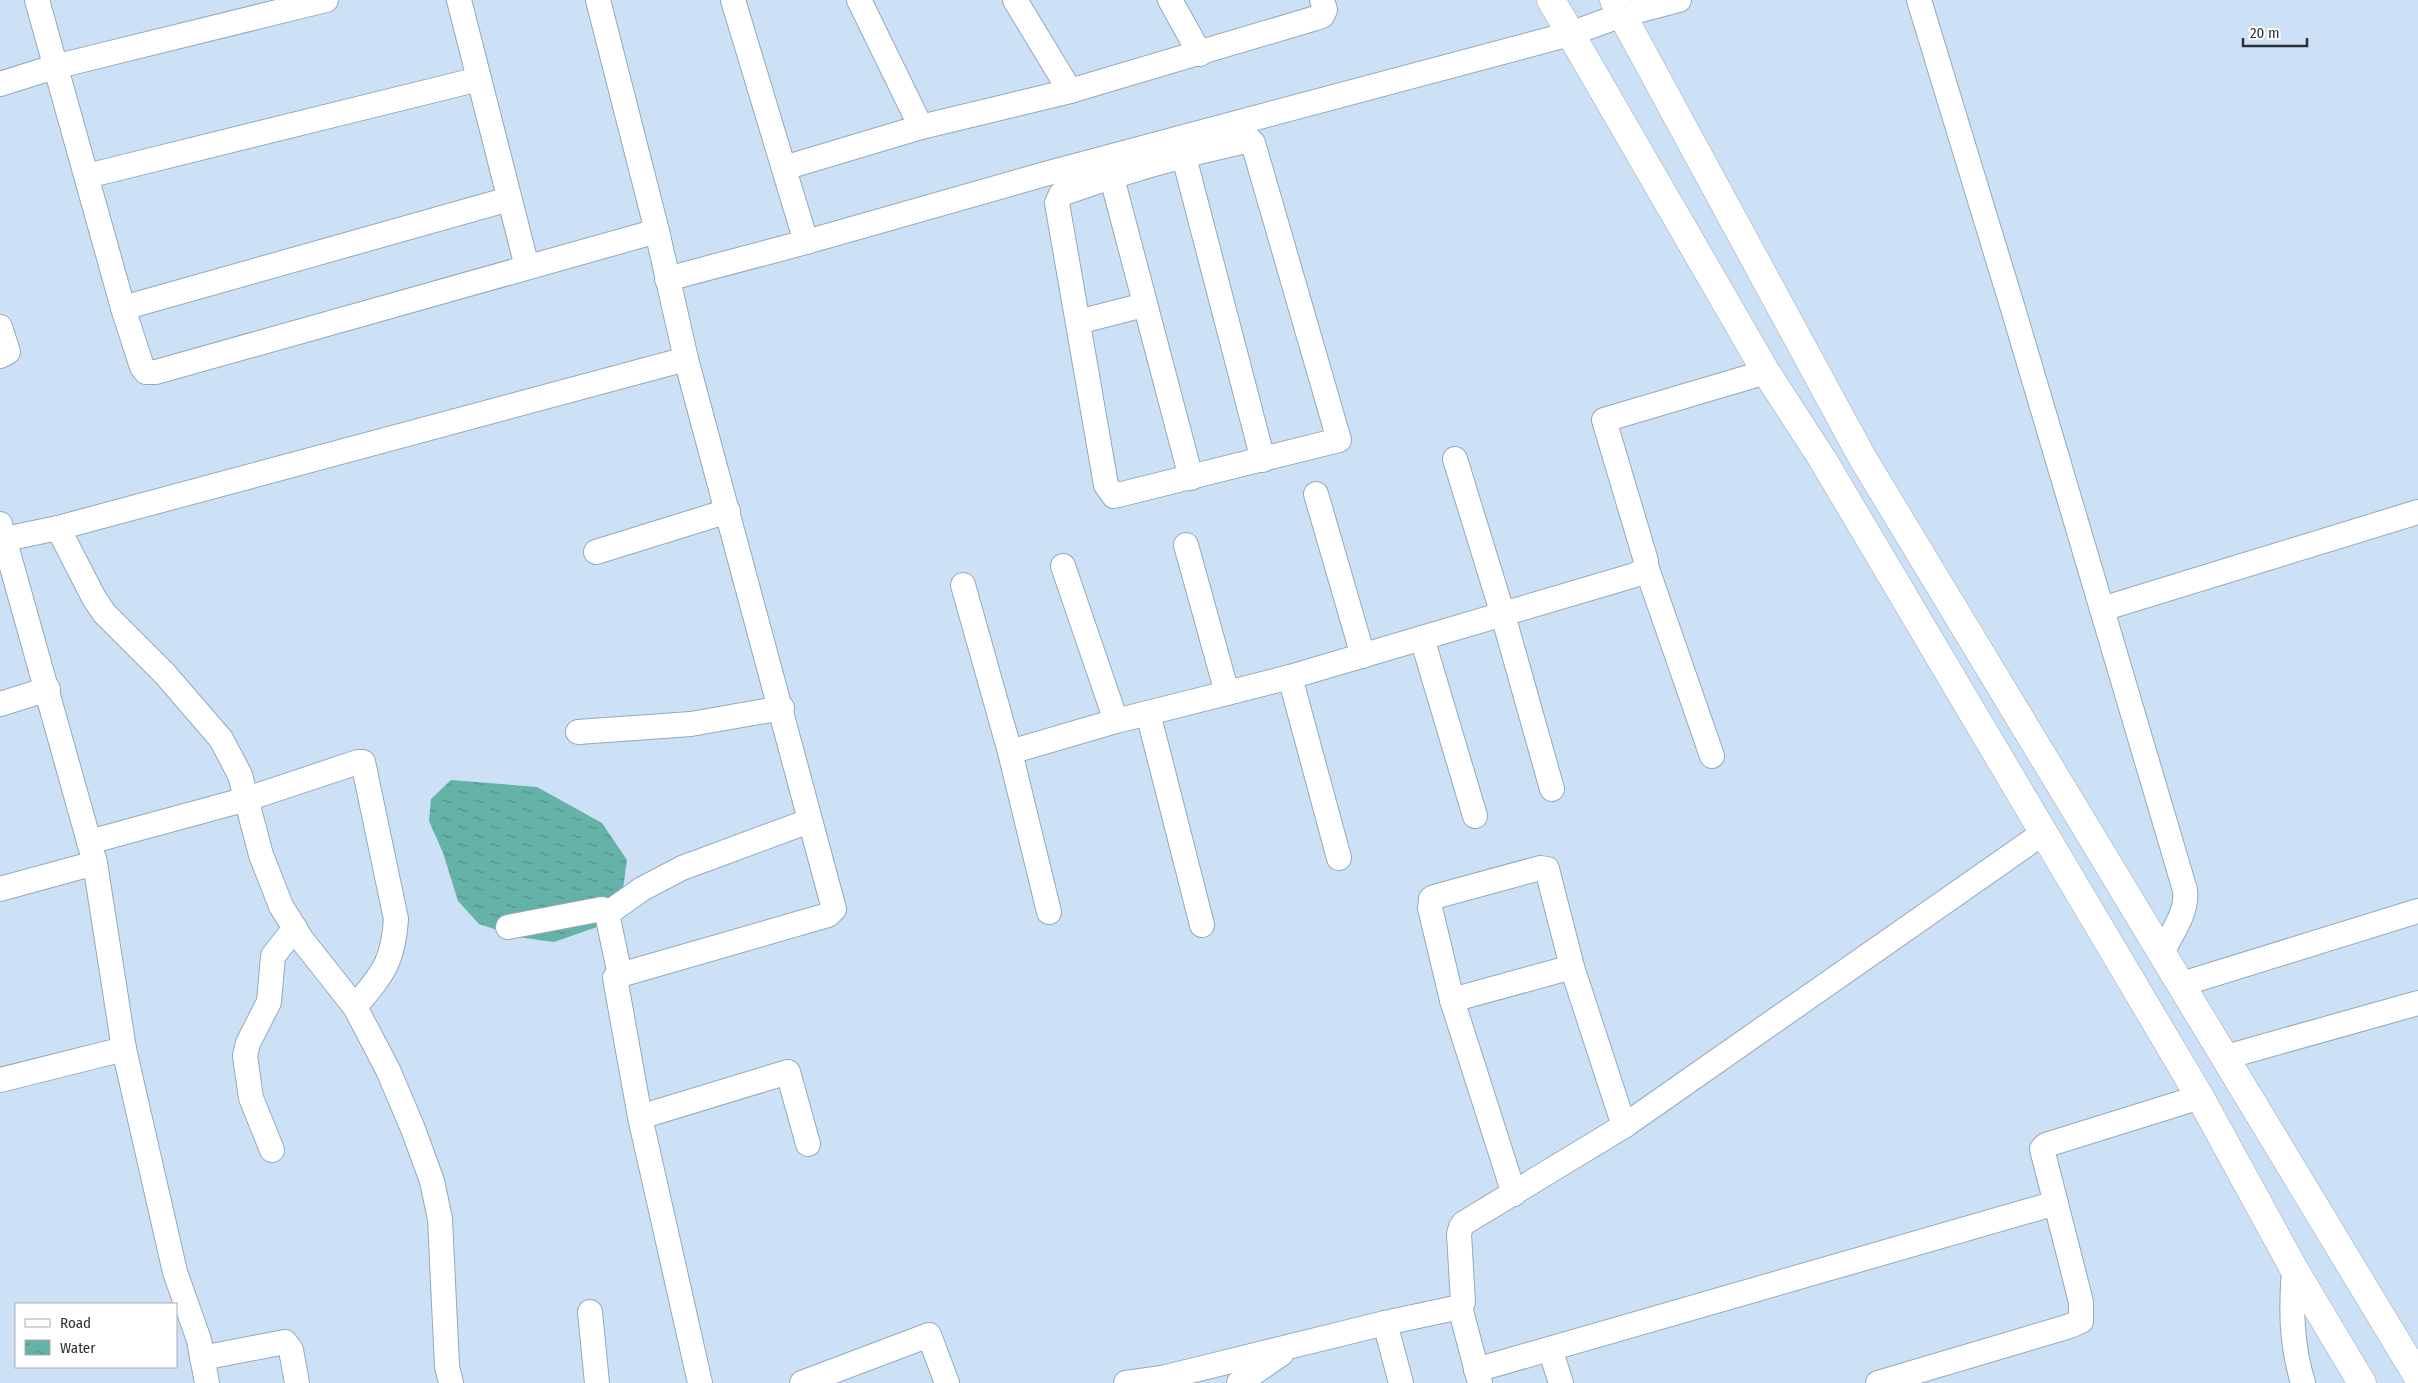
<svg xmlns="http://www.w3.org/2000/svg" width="2418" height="1383" viewBox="0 0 2418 1383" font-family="'Fira Sans Condensed',sans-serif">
<defs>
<pattern id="water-ripples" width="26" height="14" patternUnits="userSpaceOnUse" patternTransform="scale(1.25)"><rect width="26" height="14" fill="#65b2a9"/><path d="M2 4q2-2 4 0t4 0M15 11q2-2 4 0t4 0" fill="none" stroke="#53918b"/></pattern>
</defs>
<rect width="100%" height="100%" fill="#cce1f5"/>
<polygon fill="url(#water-ripples)" points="451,780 537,787 602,823 627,860 623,889 597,927 554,942 518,937 479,924 458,901 443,853 429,821 431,799"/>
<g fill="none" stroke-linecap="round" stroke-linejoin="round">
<defs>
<g id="minor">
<polyline points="37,0 123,308 142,367 146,372 156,372 657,231"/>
<polyline points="459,0 527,267"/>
<polyline points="598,0 657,231 686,359 834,909 828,915 620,975 615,978 640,1117 700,1383"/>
<polyline points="733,0 806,242"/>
<polyline points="859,0 921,127"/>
<polyline points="1015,0 1070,91"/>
<polyline points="1170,0 1200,54"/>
<path d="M1919 0 2014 312 2185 890C2188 912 2171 934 2162 953"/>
<polyline points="0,84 54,67 326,0"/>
<path d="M1250 140 1253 143 1339 440 1114 496 1106 485 1057 203 1061 194C1119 173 1190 153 1250 140Z"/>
<polyline points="1184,157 1263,460"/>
<polyline points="784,168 921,127 1070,91 1316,18 1322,16 1325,10 1322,0"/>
<polyline points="87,176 479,79"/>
<polyline points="1112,178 1191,478"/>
<polyline points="667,279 806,242 1045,174 1570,34 1622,15 1679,0"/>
<polyline points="123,308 509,199"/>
<polyline points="1078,322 1144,305"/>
<polyline points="0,327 8,352 0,356"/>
<polyline points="1455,459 1503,615 1552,789"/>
<polyline points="1316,494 1363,656"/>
<polyline points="0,524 95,863 124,1049 175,1272 199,1340 207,1383"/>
<polyline points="58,528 94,598 104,613 165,674 221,739 240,775 261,855 281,906 302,940 355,1007 388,1070 413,1129 432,1181 440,1219 447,1366 451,1383"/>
<polyline points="5,539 58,528 686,359"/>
<polyline points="1186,545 1227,693"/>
<polyline points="596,552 728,511"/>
<polyline points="1063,566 1116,721"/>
<polyline points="1646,566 1712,756"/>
<polyline points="963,585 1010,752 1049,912"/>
<polyline points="2102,609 2418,512"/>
<polyline points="1422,638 1475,816"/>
<polyline points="1290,677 1339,858"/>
<polyline points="0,704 48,689"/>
<polyline points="1148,713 1202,925"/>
<polyline points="578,732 691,724 782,708"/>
<polyline points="1010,752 1116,721 1290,677 1635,575 1644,570 1646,561 1604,420 1766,372"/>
<path d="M89 842 247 799 358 762H363L396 919C393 964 382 974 355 1007"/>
<polyline points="0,889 95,863"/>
<polyline points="607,914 642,889 682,868 809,821"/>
<polyline points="508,927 602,909 607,914 620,975"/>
<polyline points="2182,984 2418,911"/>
<polyline points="1452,1000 1572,967"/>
<polyline points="2226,1057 2418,1003"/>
<polyline points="0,1080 124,1049"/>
<polyline points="640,1117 788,1072 808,1144"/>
<polyline points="272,1150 251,1098 245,1056 248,1043 269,1002 273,956 295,928"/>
<polyline points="1514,1194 1452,1000 1430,908 1431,899 1434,897 1540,868 1547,869 1572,967 1624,1126"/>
<path d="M2294 1269C2291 1310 2291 1343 2303 1383"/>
<polyline points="1460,1307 1480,1383"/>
<polyline points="590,1312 597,1383"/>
<polyline points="1385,1323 1401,1383"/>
<polyline points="1550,1349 1561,1383"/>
<polyline points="202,1358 285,1342 291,1350 297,1383"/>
<polyline points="1476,1370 2056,1203"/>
<polyline points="802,1383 929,1335 947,1383"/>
<polyline points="1126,1383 1162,1378 1385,1323 1460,1307 1463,1302 1459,1234 1461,1227 1464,1223 1624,1126 2043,833"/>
<polyline points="1239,1383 1281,1354"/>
<polyline points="1878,1383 2070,1326 2081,1321 2081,1302 2042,1149 2046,1145 2200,1097"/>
</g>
<g id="major">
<polyline points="1551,0 1766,372 1823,460 2200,1097 2294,1269 2362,1383"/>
<polyline points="1614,0 1862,457 2418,1377"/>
</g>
</defs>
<use href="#minor" stroke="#95a9bd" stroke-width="26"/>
<use href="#major" stroke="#95a9bd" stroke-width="29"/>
<use href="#minor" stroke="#fff" stroke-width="24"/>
<use href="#major" stroke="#fff" stroke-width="28"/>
</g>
<rect x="15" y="1303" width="162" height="65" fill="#ffffff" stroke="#a9adb0"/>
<rect x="25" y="1319" width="25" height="8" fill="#ffffff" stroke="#a9adb0"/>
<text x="60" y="1328" font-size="15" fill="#293139">Road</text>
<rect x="25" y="1340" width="25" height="15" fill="url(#water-ripples)" stroke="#a9adb0"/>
<text x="60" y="1353" font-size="15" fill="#293139">Water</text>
<path d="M2243 38v8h64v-8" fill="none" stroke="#293139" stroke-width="2.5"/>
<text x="2250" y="38" font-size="15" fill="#293139" stroke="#ffffff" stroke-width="4" paint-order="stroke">20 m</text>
</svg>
